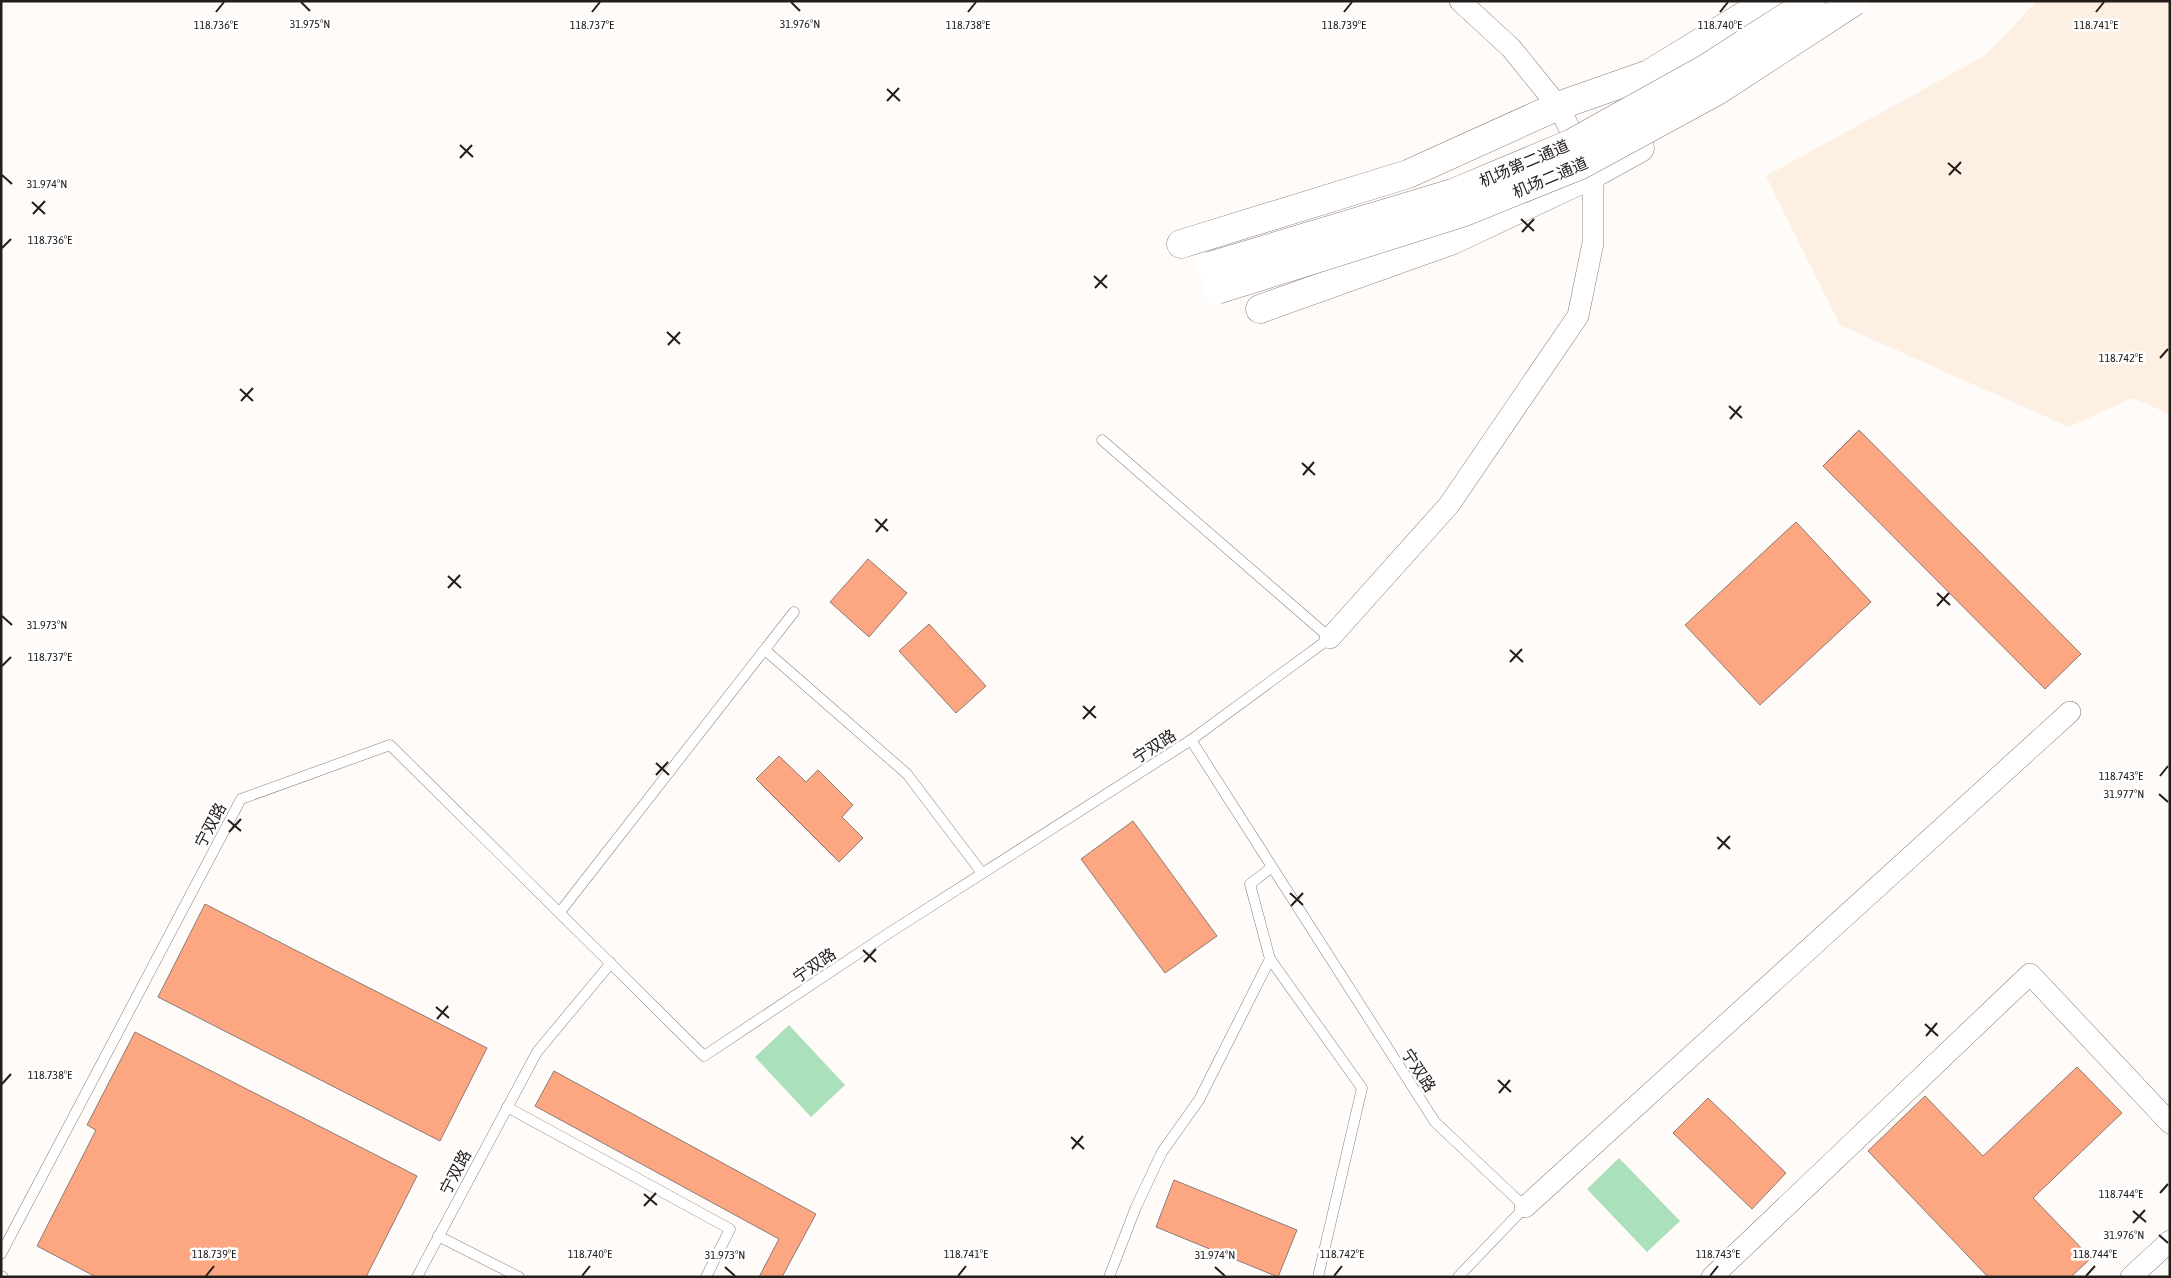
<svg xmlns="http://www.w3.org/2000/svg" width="2171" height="1278" viewBox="0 0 2171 1278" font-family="'Asap Condensed','Noto Sans SC',sans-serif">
<rect width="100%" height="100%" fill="#fefbf9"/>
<polygon fill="#fdefe1" points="2037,1 2170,1 2170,414 2132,398 2069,427 1840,325 1766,176 1986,55"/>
<g fill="#aae1ba">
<polygon points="789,1025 845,1085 811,1117 755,1057"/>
<polygon points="1619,1158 1680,1221 1647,1252 1587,1189"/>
</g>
<g fill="#fda782" stroke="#8b7b75">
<polygon points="1859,430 2081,654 2045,689 1823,466"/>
<polygon points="1796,522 1871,602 1760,705 1685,625"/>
<polygon points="868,559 907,593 869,637 830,602"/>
<polygon points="929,624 986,686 956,713 899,651"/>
<polygon points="779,756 806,782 818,770 853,805 842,817 863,838 839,862 756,779"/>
<polygon points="1133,821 1217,936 1165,973 1081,859"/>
<polygon points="205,904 487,1048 440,1141 158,997"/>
<polygon points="135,1032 417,1176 366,1277 96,1277 37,1246 96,1130 87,1125"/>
<polygon points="2077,1067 2122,1113 2033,1198 2091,1258 2071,1277 1988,1277 1868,1151 1925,1096 1983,1156"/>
<polygon points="554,1071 816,1214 782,1277 759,1277 779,1239 535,1106"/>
<polygon points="1708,1098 1786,1173 1752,1209 1673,1133"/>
<polygon points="1174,1180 1297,1230 1278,1277 1156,1227"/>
</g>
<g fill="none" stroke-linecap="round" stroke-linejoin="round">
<defs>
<g id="lane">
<polyline points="1102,440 1330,638 1191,740"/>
<polyline points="765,650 907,774 982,873"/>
<polyline points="1272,867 1250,884 1270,959 1362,1088 1318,1277"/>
<polyline points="560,912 794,612"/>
<polyline points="507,1107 730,1229 706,1277"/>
<polyline points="438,1236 519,1277"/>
<polyline points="1,1254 241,799 390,745 704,1056 889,933 1191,740 1435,1122 1525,1207 1458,1277"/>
<polyline points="1,1276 3,1277"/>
<polyline points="417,1277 537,1052 611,963"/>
<polyline points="1109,1277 1136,1207 1162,1152 1199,1100 1270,959"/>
</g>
<g id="street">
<polyline points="1330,638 1449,505 1578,316 1593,243 1593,174 1558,106 1511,48 1460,1"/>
<polyline points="1525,1207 2070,712"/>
<polyline points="1712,1277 2030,974 2170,1123"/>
<polyline points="2131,1277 2170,1241"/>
</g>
<g id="secondary">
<polyline points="1181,244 1408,174 1558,106 1649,74 1768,1"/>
<polyline points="1260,309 1453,240 1593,174 1640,148"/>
</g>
</defs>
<use href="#lane" stroke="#8e7e77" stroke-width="11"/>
<use href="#street" stroke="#8e7e77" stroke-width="22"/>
<use href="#secondary" stroke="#8e7e77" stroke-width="29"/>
<use href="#lane" stroke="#fff" stroke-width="10"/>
<use href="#street" stroke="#fff" stroke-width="21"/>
<use href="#secondary" stroke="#fff" stroke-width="28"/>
<defs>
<g id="highway-bridge">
<polyline points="1210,266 1453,193 1572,143 1705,69 1811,1"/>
<polyline points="1217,290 1462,213 1581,165 1717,91 1855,1"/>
</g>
</defs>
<use href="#highway-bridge" stroke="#8e7e77" stroke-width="29" stroke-linecap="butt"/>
<use href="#highway-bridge" stroke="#fff" stroke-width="28"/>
</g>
<path fill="none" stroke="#241e1b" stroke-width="2" d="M301 2 310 11M791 2 800 11M216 12 224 2M592 12 600 2M968 12 976 2M1344 12 1352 2M1720 12 1728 2M2096 12 2104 2M887 89 900 101M887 101 899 88M460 145 473 157M460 158 472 145M1948 163 1961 174M2 175 12 184M1949 175 1961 162M32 202 45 214M33 214 45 201M1521 219 1534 231M1522 232 1534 219M2 248 11 239M1094 276 1107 288M1095 288 1107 275M667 332 680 344M668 345 680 332M2160 358 2168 349M240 389 253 401M241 401 253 388M1729 406 1742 418M1730 419 1741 406M1302 463 1315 475M1303 475 1314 462M875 519 888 531M876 532 887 519M448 576 461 588M448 588 460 575M1937 593 1950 605M1937 606 1949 593M2 616 12 625M1510 650 1523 662M1510 662 1522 649M2 666 11 657M1083 706 1096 718M1083 719 1095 706M656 763 669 775M656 775 668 762M2160 776 2168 766M2159 794 2168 802M228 820 241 831M229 832 241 819M1717 837 1730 849M1718 849 1730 836M1290 893 1303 905M1291 906 1303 893M863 950 876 962M864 962 876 949M436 1007 449 1018M437 1019 448 1006M1925 1024 1938 1036M1926 1036 1937 1023M1498 1080 1511 1092M2 1084 11 1074M1499 1093 1510 1080M1071 1137 1084 1149M1072 1149 1083 1136M2160 1193 2168 1184M644 1194 657 1205M644 1206 656 1193M2133 1211 2146 1222M2133 1223 2145 1210M2159 1235 2168 1243M725 1267 735 1276M1215 1267 1225 1276M206 1276 214 1266M582 1276 590 1266M958 1276 966 1266M1334 1276 1342 1266M1710 1276 1718 1266M2086 1276 2095 1266"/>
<g text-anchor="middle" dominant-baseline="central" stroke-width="5" stroke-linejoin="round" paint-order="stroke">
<g font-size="16" fill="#241e1b" stroke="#fff">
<text transform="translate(1524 163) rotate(-23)">机场第二通道</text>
<text transform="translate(1550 177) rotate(-23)">机场二通道</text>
<text transform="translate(1154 746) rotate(-33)">宁双路</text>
<text transform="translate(210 825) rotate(-62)">宁双路</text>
<text transform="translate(814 965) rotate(-34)">宁双路</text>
<text transform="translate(1419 1070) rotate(57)">宁双路</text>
<text transform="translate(455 1172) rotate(-62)">宁双路</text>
</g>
</g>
<g font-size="12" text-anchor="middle" fill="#241e1b" stroke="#fff" stroke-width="5" stroke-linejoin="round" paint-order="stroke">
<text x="800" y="28">31.976°N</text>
<text x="310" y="28">31.975°N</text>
<text x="216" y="29">118.736°E</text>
<text x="592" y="29">118.737°E</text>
<text x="968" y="29">118.738°E</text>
<text x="1344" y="29">118.739°E</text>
<text x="1720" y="29">118.740°E</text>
<text x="2096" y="29">118.741°E</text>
<text x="47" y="188">31.974°N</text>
<text x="50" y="244">118.736°E</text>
<text x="2121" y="362">118.742°E</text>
<text x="47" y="629">31.973°N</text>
<text x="50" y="661">118.737°E</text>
<text x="2121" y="780">118.743°E</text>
<text x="2124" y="798">31.977°N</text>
<text x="50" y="1079">118.738°E</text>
<text x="2121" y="1198">118.744°E</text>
<text x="2124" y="1239">31.976°N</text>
<text x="214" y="1258">118.739°E</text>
<text x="590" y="1258">118.740°E</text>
<text x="966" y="1258">118.741°E</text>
<text x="1342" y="1258">118.742°E</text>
<text x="1718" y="1258">118.743°E</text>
<text x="2095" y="1258">118.744°E</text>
<text x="725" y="1259">31.973°N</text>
<text x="1215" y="1259">31.974°N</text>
</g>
<rect width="2171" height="1278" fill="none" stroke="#241e1b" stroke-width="5"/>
</svg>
